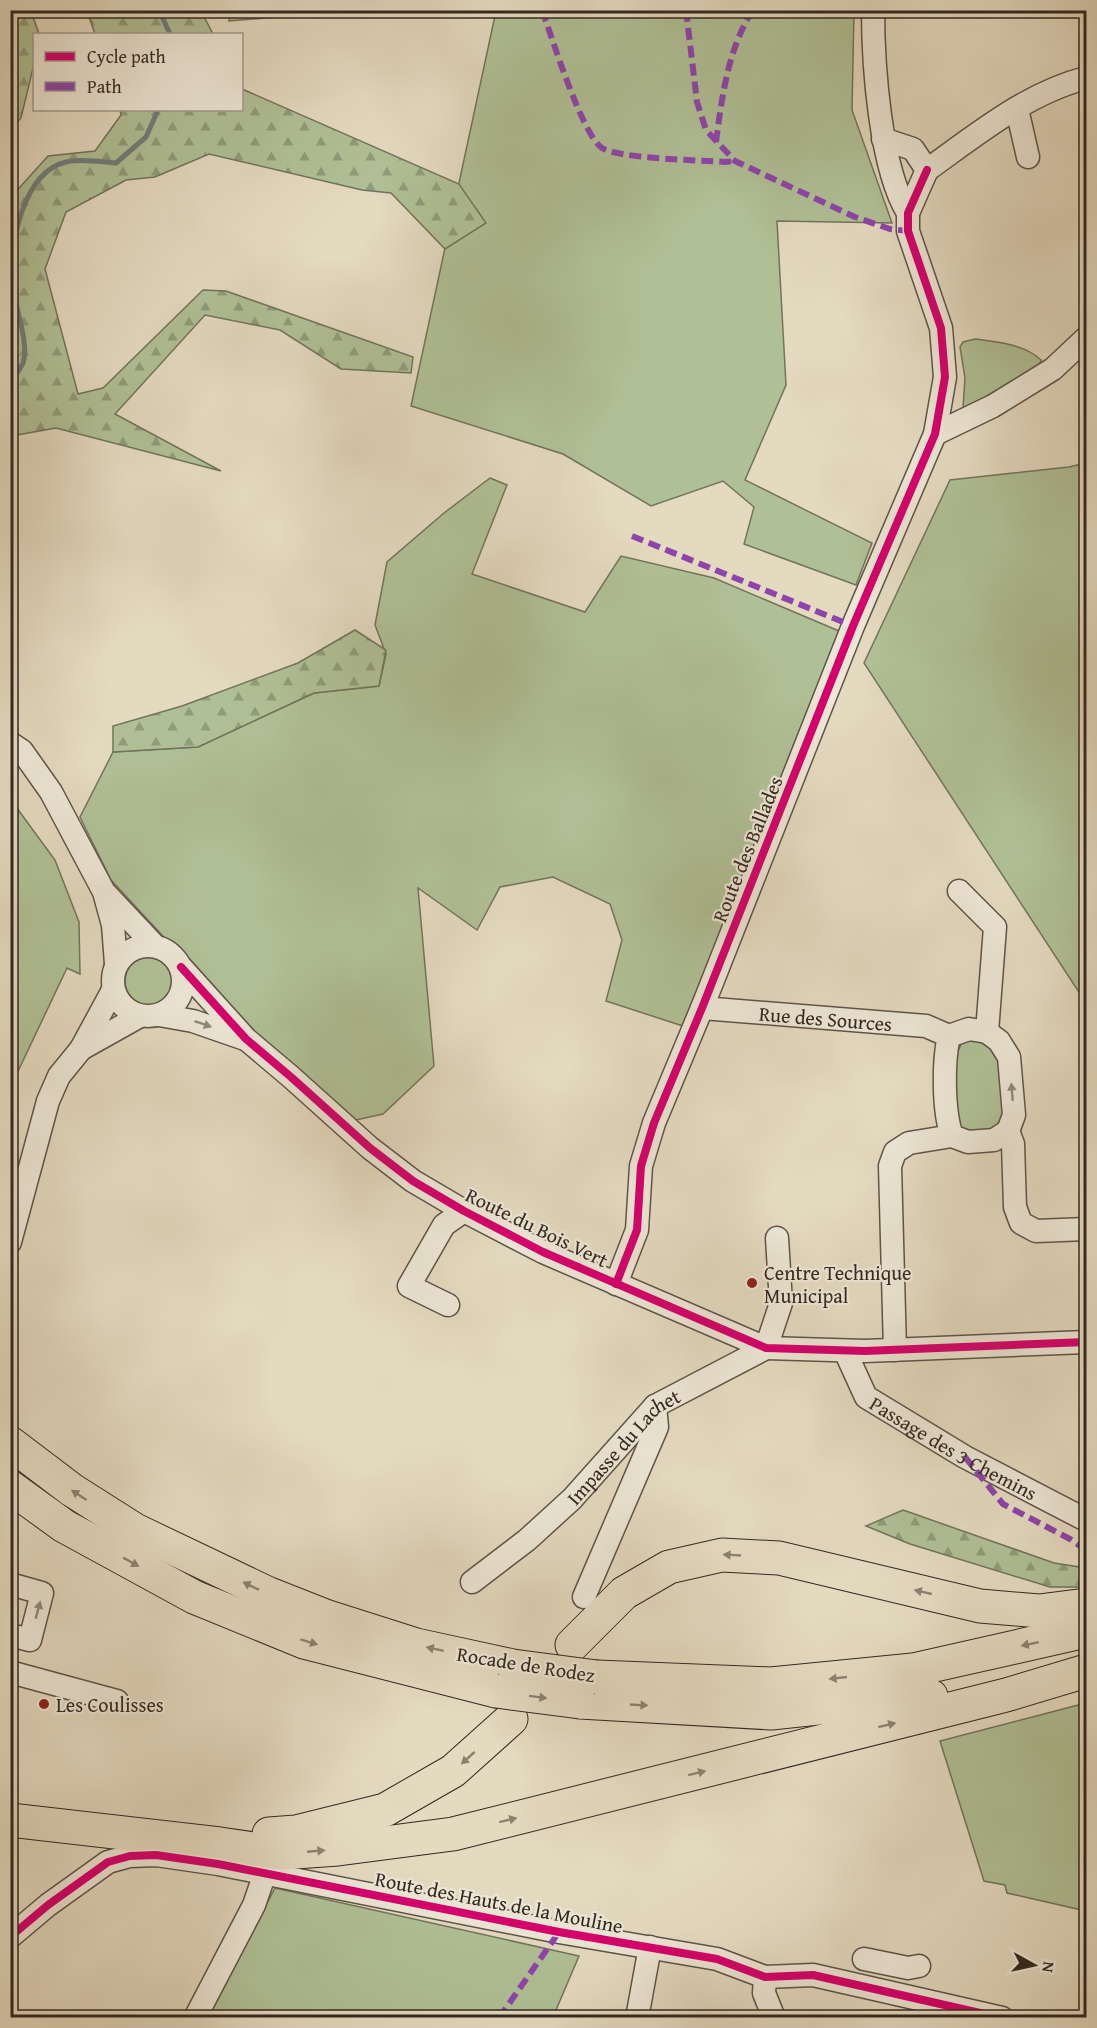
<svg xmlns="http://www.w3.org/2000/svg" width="1097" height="2028" viewBox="0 0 1097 2028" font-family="'Gentium Book Plus',serif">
<defs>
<pattern id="forest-firs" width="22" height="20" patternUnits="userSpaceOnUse" patternTransform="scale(1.5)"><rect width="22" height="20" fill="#b0c096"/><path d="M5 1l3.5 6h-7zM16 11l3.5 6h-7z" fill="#909c7a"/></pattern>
</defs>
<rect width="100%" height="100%" fill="#e4dac0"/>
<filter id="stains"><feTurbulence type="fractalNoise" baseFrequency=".00333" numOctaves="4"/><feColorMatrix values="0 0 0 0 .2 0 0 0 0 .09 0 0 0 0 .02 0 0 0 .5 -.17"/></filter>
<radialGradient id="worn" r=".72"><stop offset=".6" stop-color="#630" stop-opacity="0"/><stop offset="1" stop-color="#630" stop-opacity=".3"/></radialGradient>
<g fill="#b0c096" stroke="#72745c" stroke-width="1.5">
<polygon points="496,11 854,11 852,110 892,223 777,221 786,385 745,480 872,543 856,585 744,544 754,507 723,481 651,506 563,454 411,406"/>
<path d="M975 339C997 342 1024 344 1041 360L1038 373 963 408 965 378 960 347 963 342Z"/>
<polygon points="1086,463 1086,1003 864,663 950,480 1069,467"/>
<polygon points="490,478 507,485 472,574 585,612 621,556 714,578 839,631 683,1026 606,1001 622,940 610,904 553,877 500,887 477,930 418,888 434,1066 383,1114 356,1120 262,1043 111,880 80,817 113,752 198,747 314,693 379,686 386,654 375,625 387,562 444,513"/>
<polygon points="11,800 55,860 79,922 80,974 67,968 11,1086"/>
<circle cx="149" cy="981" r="24"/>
<polygon points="976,1039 998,1047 1005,1113 995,1130 966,1132 961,1128 956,1117 955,1058 962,1042"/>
<polygon points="1086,1703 1086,1911 1007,1893 1005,1885 984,1881 940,1741"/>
<polygon points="275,1888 579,1956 553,2017 206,2018"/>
</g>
<g fill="url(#forest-firs)" stroke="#72745c" stroke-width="1.5">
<polygon points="11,10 31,11 39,34 34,34 34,64 21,118 11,129"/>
<polygon points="87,11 201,11 213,34 95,34"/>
<polygon points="231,11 231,10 354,11 229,21"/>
<polygon points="242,89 459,184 486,223 445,249 391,193 362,190 209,154 155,177 126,180 66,212 45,269 78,394 103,388 203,290 226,291 413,357 411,373 341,369 280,330 205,315 115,414 221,471 56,428 11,436 11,197 48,156 95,151 121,115 120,110 242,110"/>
<polygon points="355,630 386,650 379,686 314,693 198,747 113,752 113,726 182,706 298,663"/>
<polygon points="903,1510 1054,1563 1086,1568 1086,1587 1050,1587 910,1544 866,1526"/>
</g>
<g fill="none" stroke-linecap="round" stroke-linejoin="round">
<g stroke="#707e7d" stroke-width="5">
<polyline points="159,10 170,34"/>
<path d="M10 383C14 376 20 370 23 363 30 345 14 303 12 283 9 245 23 172 66 162 79 158 102 162 116 163L146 137 158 110"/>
</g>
<defs>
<g id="minor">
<path d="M873 10C873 64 880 168 908 213"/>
<polyline points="1017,109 1028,157"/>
<polyline points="883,139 913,149 927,170"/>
<path d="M927 170C976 135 1027 93 1086 78"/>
<polyline points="935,434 993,406 1053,369 1086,338"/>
<polyline points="10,743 22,751 51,792 104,892 113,925 116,964"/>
<polyline points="959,891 995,927 987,1032"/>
<polyline points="107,895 154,945"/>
<circle cx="148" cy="981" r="35"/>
<polyline points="181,967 246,1039 291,1077 370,1148 413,1181 464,1211 543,1252 766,1348 865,1351 1086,1342"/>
<path id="s1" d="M702 1008 926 1026 949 1036 969 1029 987 1032 999 1041 1009 1057 1014 1115 1008 1131 994 1140 968 1142 952 1136 909 1143 895 1152 890 1166 895 1350"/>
<polyline points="159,1015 193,1021 245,1039"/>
<path d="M949 1036C943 1061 943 1111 952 1136"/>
<polyline points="81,1049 140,1016"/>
<polyline points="1008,1131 1013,1144 1015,1207 1021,1223 1036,1231 1086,1229"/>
<polyline points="10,1242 48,1101 59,1076 81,1049 113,990"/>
<polyline points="616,1284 637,1230 641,1166 654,1123 702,1008 853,626 935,434 945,377 941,328 908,231 908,213 927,170"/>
<polyline points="448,1305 409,1286 444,1225 464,1211"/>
<path id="s2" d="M845 1351 866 1397 965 1457 1086 1520"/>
<path id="s3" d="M472 1582 527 1540 572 1499 655 1406 766 1348 781 1303 777 1238"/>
<polyline points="10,1584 42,1593 30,1640 10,1635"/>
<polyline points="584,1597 657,1427 655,1406"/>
<polyline points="10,1672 117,1701"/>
<polyline points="10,1937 48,1905 108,1862 130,1856 156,1855 218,1864 559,1932 717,1959 765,1977 813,1975 1002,2018"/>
<polyline points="864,1959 908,1968 919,1966"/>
<polyline points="765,1977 764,1993 774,2018"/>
<polyline points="195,2018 254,1905 265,1873"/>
<polyline points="637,2018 650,1947"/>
</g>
<g id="highway">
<polyline points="10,1443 72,1490 135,1530 267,1593 328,1617 416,1645 513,1666"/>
<polyline points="10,1487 64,1526 194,1597 304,1642 496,1691"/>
<polyline points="572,1645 624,1593 669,1567 722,1555 779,1558 980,1606 1039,1611 1086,1605"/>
<polyline points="597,1677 771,1684 913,1670 1086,1631"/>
<polyline points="580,1702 771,1713 931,1696"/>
<polyline points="10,1820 220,1844 281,1853 338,1849 453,1834 1006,1695 1086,1671"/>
<polyline points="269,1834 296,1832 385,1810 453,1771 511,1719"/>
</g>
</defs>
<use href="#minor" stroke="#5f5449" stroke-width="25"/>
<use href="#highway" stroke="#332821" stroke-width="35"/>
<use href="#minor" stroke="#ede7d6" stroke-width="22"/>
<use href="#highway" stroke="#e4dac0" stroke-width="33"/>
<defs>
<g id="highway-bridge">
<polyline points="513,1666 597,1677"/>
<polyline points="496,1691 580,1702"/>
</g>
</defs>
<use href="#highway-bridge" stroke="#332821" stroke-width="35" stroke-linecap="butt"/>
<use href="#highway-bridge" stroke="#e4dac0" stroke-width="33"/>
<g stroke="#8e44ad" stroke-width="6" stroke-dasharray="12 6" stroke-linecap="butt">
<path d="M542 10C552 37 582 135 602 148 620 159 700 160 725 162L735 161"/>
<polyline points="686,10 697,102 706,130 735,161 855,217 890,229 908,231"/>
<path d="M716 142C722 97 728 48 753 10"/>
<polyline points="632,536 853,626"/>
<polyline points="965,1457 1003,1504 1070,1539 1086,1550"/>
<polyline points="499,2018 559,1932"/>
</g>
<defs>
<g id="cycleway">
<polyline points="181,967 246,1039 291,1077 370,1148 413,1181 464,1211 543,1252 766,1348 865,1351 1086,1342"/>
<polyline points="616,1284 637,1230 641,1166 654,1123 702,1008 853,626 935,434 945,377 941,328 908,231 908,213 927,170"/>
<polyline points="10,1937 48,1905 108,1862 130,1856 156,1855 218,1864 559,1932 717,1959 765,1977 813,1975 1002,2018"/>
</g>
</defs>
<use href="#cycleway" stroke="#ede7d6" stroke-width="11"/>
<use href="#cycleway" stroke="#d6006c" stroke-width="8"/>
</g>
<defs><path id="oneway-solid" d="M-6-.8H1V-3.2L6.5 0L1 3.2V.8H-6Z" transform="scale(1.5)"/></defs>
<g fill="#90887c">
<use href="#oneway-solid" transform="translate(203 1024) rotate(19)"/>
<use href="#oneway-solid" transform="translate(1012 1092) rotate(-95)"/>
<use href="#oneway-solid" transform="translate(38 1610) rotate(-75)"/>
</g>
<g fill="#8c8170">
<use href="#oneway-solid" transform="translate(79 1495) rotate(-147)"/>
<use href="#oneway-solid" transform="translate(732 1555) rotate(-177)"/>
<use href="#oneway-solid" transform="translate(131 1562) rotate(29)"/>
<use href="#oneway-solid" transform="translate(251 1586) rotate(-154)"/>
<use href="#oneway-solid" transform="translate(923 1592) rotate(-167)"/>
<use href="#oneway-solid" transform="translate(309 1642) rotate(17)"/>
<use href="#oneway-solid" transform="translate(1030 1644) rotate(168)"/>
<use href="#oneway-solid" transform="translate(435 1649) rotate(-168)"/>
<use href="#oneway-solid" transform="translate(838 1678) rotate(174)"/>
<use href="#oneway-solid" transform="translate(538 1697) rotate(7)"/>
<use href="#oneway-solid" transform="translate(639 1705) rotate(3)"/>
<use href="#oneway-solid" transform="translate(887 1725) rotate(-14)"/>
<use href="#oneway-solid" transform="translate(468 1758) rotate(138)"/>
<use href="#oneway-solid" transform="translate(697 1773) rotate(-14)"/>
<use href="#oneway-solid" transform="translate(508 1820) rotate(-14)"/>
<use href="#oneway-solid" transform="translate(316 1851) rotate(-5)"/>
</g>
<g fill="#8f2418" stroke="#ede7d6" stroke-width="2">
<circle cx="752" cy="1283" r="6"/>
<circle cx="44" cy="1704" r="6"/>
</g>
<g text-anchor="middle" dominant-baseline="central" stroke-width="4.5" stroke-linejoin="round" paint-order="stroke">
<g font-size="20" fill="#332821" stroke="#ede7d6">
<text transform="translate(747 849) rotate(-68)">Route des Ballades</text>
<text stroke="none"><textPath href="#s1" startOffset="124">Rue des Sources</textPath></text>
<text transform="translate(537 1227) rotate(26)">Route du Bois Vert</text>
<text stroke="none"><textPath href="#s2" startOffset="152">Passage des 3 Chemins</textPath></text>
<text stroke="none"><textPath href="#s3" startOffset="204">Impasse du Lachet</textPath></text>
<text transform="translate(526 1664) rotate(9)">Rocade de Rodez</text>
<text transform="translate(499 1902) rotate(11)">Route des Hauts de la Mouline</text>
</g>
<g font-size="20" fill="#332821" stroke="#ede7d6" text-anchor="start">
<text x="764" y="1272">Centre Technique<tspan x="764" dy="23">Municipal</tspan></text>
<text x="56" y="1704">Les Coulisses</text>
</g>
</g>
<rect width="1097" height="2028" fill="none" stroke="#e4dac0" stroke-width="36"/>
<rect x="12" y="12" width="1073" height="2004" fill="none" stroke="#332821" stroke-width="3"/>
<rect x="18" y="18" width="1061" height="1992" fill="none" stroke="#332821" stroke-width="1.5"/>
<rect x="33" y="33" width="210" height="78" fill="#ede7d6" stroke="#a39b8e" stroke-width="1.5"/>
<rect x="45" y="52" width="30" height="9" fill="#d6006c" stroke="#a39b8e" stroke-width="1.5"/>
<text x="87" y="63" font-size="18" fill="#332821">Cycle path</text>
<rect x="45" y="82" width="30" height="9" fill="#8e44ad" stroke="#a39b8e" stroke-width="1.5"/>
<text x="87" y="93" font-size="18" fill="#332821">Path</text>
<g transform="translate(1034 1965) rotate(98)" stroke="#ede7d6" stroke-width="4.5" paint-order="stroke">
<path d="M0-4.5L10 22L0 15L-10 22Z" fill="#332821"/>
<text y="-9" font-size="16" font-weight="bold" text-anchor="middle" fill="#332821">N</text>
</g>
<rect width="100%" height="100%" filter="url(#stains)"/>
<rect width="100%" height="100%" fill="url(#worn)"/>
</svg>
